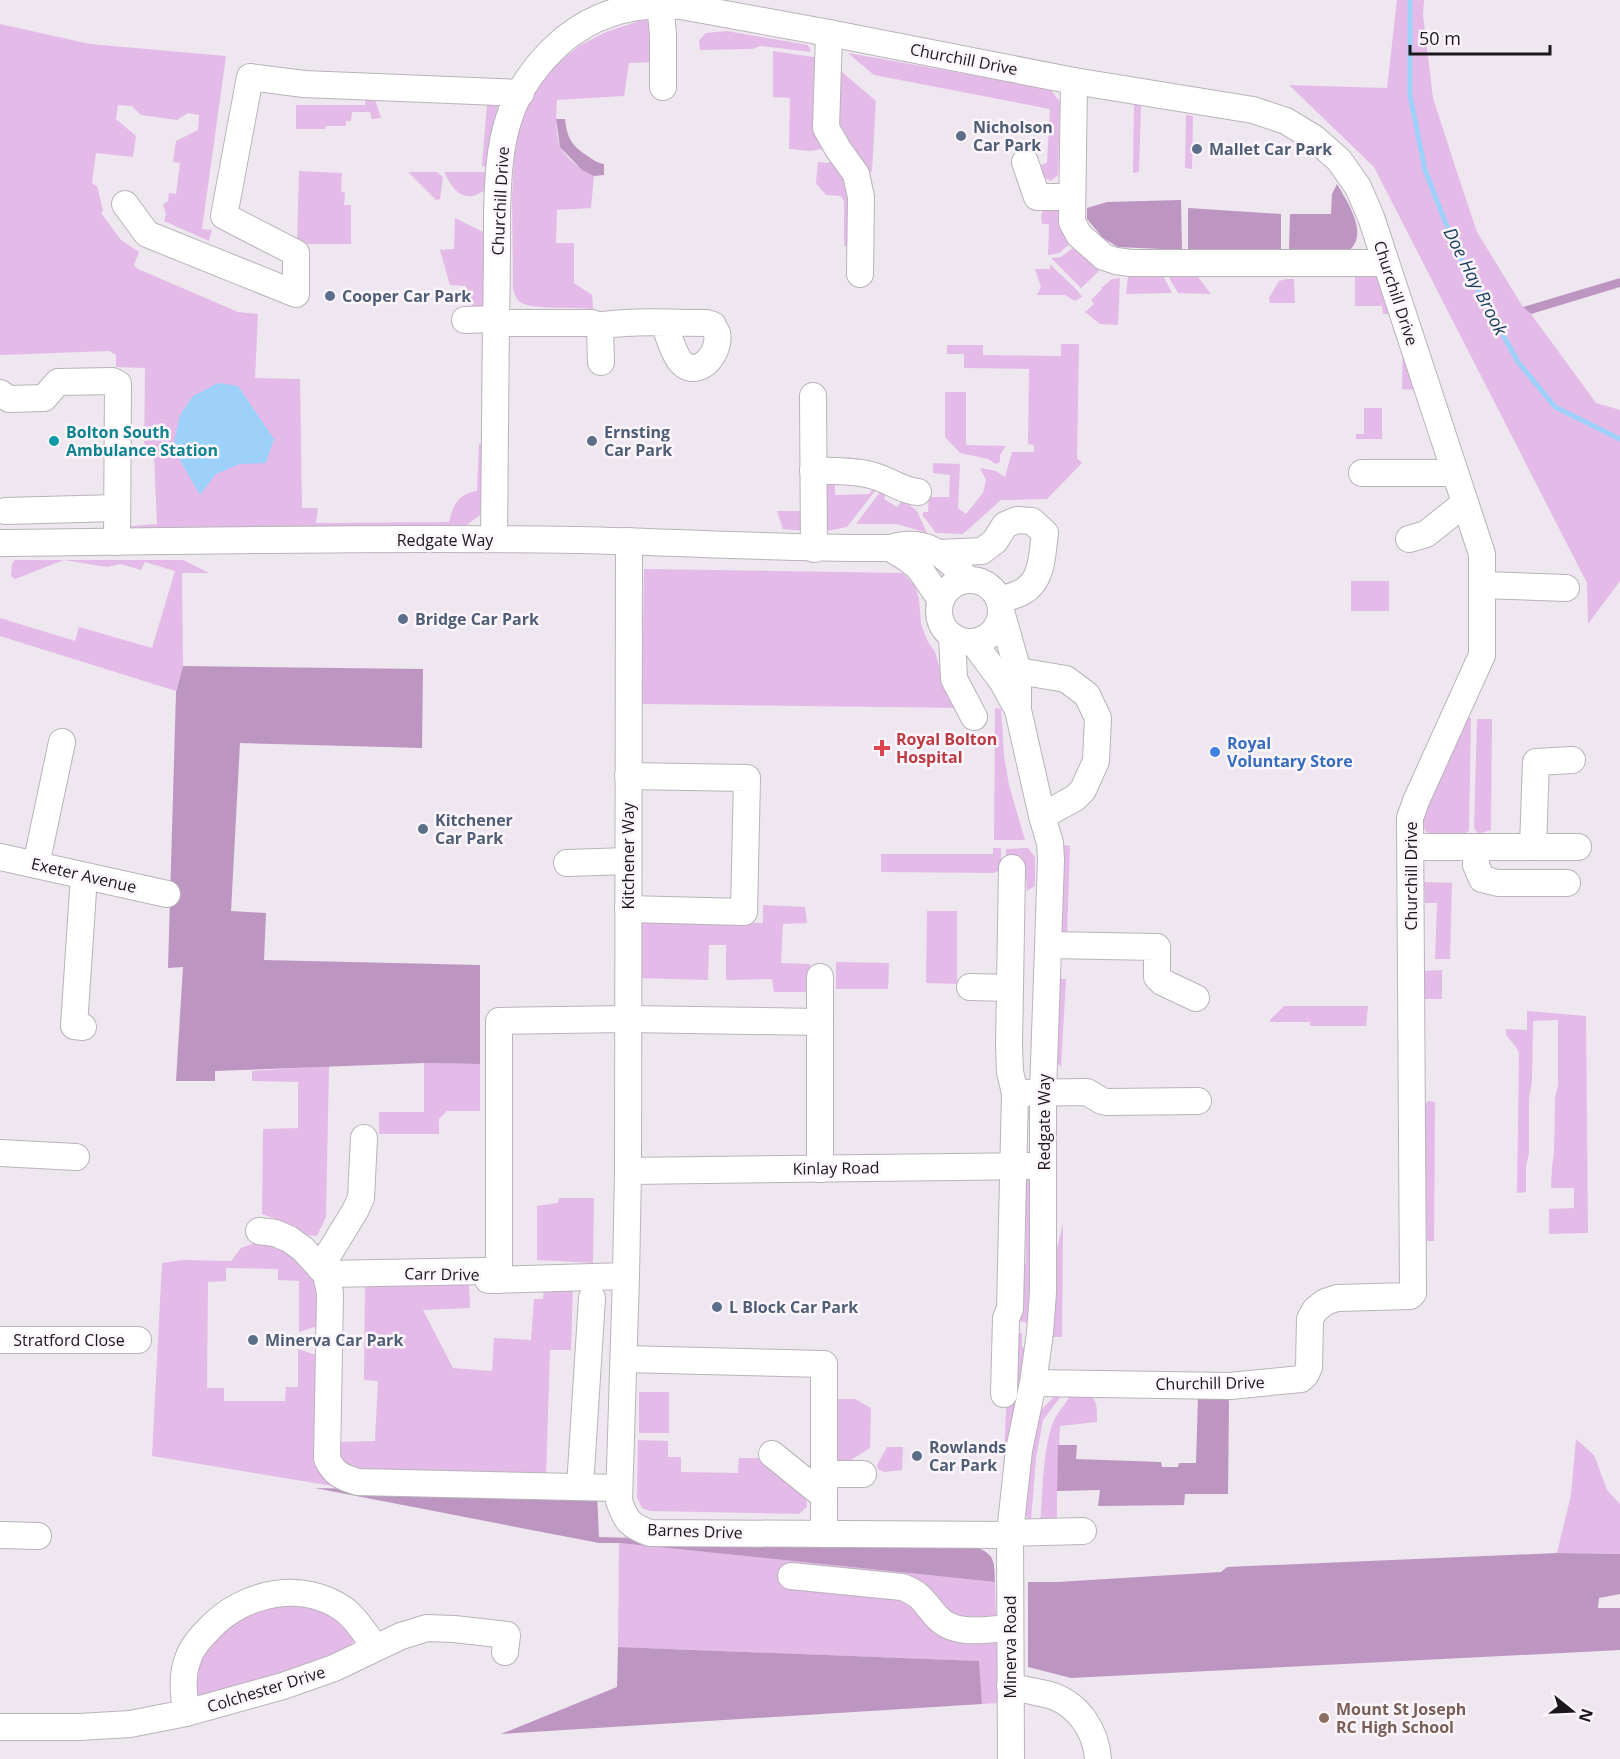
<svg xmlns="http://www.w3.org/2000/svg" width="1620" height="1759" viewBox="0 0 1620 1759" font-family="'Open Sans',sans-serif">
<rect width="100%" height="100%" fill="#eee7ef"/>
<g fill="#e4bae8">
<polygon points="1397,0 1424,0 1423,15 1433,98 1455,166 1477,232 1523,307 1531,314 1596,403 1620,410 1620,581 1588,624 1587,583 1374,167 1289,85 1387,88"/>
<path d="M645 19 653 26 654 62 629 63 624 96 557 100C556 112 555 138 561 148 568 160 582 170 594 176L591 208 557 210 556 243H574V283L592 295 593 309C576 307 531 310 520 302 516 299 515 294 513 289L512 197 515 146 524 110 538 87 557 64 579 46 606 32Z"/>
<path d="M0 24 90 44 226 56 202 229 212 230 209 241 164 221 166 214 163 205 168 201 169 193 176 194 180 163 173 162 176 141 198 130 199 115 188 113 177 120 141 115 132 106 118 105 116 119 136 136 133 157 96 153 92 183 97 186 103 210 101 213 121 240 139 252 134 265 138 269 238 312 258 314 255 378 300 379 302 508H318L316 523 449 522C453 505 458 494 477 491L479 444H486L480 515 464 527 129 530 131 526 157 524 154 456H144L145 368 116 367V355L109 351 0 355Z"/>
<polygon points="727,31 808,45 811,52 761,46 752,49 700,50 699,40 706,33"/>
<polygon points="773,51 820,58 827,148 811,151 789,149 790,98 773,97"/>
<polygon points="848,53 1050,89 1060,102 1058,175 1051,181 1043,177 1041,165 1047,163 1050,109 874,75"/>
<polygon points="836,67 876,101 872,172 867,172 867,166 851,149 835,123"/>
<polygon points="366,91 372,91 381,118 372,119 370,112 352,112 351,121 346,121 346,126 326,126 325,129 296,129 296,105 365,105"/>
<polygon points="487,103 498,103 487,167 482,166"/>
<polygon points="1134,104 1141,106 1139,172 1133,173"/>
<polygon points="1186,115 1193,116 1192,169 1185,168"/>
<polygon points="837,159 851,179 852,246 844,246 844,201 841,196 826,195 816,183 818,162 827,163"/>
<polygon points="299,171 342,173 341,191 345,193 344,205 351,205 351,244 297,244"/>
<polygon points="408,172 437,172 443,177 440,199 436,200"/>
<path d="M444 172H488L485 190C465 205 453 191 444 172Z"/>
<polygon points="1051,207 1058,210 1071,243 1059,253 1048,255 1049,224 1042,224 1041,216 1044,208"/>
<path d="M455 218 487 234V302L481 307C466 307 467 299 466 286L450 285 440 250 454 249Z"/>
<polygon points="1074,247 1099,271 1081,288 1051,258 1061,257"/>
<path d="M1050 264C1057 272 1079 290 1082 297L1075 301 1065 295H1037L1041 287 1035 269H1050Z"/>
<polygon points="1355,272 1369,272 1378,275 1385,280 1404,332 1420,390 1402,389 1403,334 1394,334 1393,314 1383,314 1382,306 1355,306"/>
<polygon points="1128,276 1163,276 1172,293 1126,294"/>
<polygon points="1168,276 1198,277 1211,294 1178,293"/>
<polygon points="1120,278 1118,325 1100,324 1085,312 1094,304 1091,300 1102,289 1101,288 1112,279"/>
<polygon points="1287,279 1294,279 1295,303 1270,303 1269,298 1279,281"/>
<polygon points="1061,344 1079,344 1077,458 1082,463 1047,499 1001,500 963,534 936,533 923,516 923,512 928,512 929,497 949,497 950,475 933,473 933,463 960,464 958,508 966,514 983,493 986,480 980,468 996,471 1005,477 1012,452 1034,452 1034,445 1028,444 1029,369 964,368 964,354 947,354 947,345 983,345 983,355 1061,356"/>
<polygon points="945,392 966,392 966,445 1006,446 1000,455 1000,462 996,464 988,459 960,453 945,437"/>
<polygon points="1364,408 1382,408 1382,439 1356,439 1356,434 1364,434"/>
<polygon points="822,477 835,480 835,495 869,494 879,481 882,482 847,527 826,531"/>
<polygon points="886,484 889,485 884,499 897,507 907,495 910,496 910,505 917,511 927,533 897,524 856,524"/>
<polygon points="777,511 800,511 806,514 807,531 783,529"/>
<polygon points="15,560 183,560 209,573 182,573 183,666 176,691 0,636 0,618 75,641 79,627 152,648 175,571 145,562 141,570 121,564 107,567 64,560 15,579 11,576 12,564"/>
<polygon points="644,569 903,573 915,586 919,599 921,624 927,640 935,652 943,679 964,708 642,704"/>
<rect x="1351" y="581" width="38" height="30"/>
<polygon points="995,708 1001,709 1004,756 1009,785 1025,840 994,840"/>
<path d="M1464 718H1471L1469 831C1453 841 1443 837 1426 832L1420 819Z"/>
<polygon points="1477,719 1492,719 1491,830 1478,834 1474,828"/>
<polygon points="1063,845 1070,846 1067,935 1064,933 1059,925"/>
<polygon points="993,848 1001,848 1001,870 993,873 881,872 881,854 993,854"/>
<polygon points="1028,848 1035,857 1035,886 1027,891 1025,864 1006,862 1006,849"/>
<polygon points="1424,882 1452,883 1450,959 1435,959 1437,903 1425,903"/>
<polygon points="763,905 805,907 807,923 783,924 781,963 810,964 809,992 774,992 772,979 726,980 726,945 709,945 708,980 636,978 637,922 763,923"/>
<polygon points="927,911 957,911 957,984 926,983"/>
<polygon points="836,962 889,963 888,989 836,989"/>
<polygon points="1442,970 1442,999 1424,999 1424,971"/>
<polygon points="1059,979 1066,979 1061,1067 1055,1061"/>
<polygon points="1284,1006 1368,1006 1366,1026 1310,1026 1310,1022 1270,1022 1270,1020"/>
<polygon points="1527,1011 1586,1016 1588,1233 1549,1234 1549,1209 1574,1208 1574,1188 1551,1188 1552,1166 1554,1154 1555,1098 1558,1085 1558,1020 1533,1021 1532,1082 1529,1098 1529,1154 1526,1166 1526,1192 1517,1193 1519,1053 1516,1047 1506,1035 1506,1029 1527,1030"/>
<polygon points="424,1063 480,1064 480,1111 447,1111 439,1119 439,1134 379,1134 379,1112 424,1112"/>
<polygon points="329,1066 326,1217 317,1236 305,1235 289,1224 262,1214 263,1129 298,1128 298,1082 252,1081 252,1071"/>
<polygon points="1428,1101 1435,1102 1434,1241 1427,1241 1423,1107"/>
<polygon points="1022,1178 1032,1178 1031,1324 1020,1321 1018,1264 1026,1264 1026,1197 1023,1190"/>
<polygon points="559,1198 594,1198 593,1263 537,1260 537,1206 558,1203"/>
<polygon points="1063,1223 1062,1337 1050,1337 1056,1253"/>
<polygon points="276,1241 315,1274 321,1325 299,1332 299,1281 278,1280 278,1269 226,1268 226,1281 208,1282 207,1388 224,1388 224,1401 285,1401 286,1387 298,1387 298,1349 322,1357 345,1488 152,1456 162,1263 183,1260 231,1261 241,1248 257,1242"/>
<polygon points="469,1280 470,1308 423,1310 453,1368 492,1371 494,1338 531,1340 534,1299 543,1299 544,1285 573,1284 571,1350 550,1350 546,1478 341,1468 336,1442 375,1441 378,1381 364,1380 365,1282"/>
<polygon points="1010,1332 1022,1333 1022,1347 1025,1348 1017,1398 1008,1439 1006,1472 1003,1472"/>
<rect x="639" y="1392" width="30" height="41"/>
<path d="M1071 1392 1091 1395C1098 1403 1097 1412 1097 1422L1060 1426 1057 1491V1521L1040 1525C1043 1493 1042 1459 1051 1428 1055 1412 1067 1406 1071 1392Z"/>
<polygon points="1058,1393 1061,1396 1043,1420 1036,1458 1031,1520 1029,1521 1023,1510 1025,1492 1037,1421 1041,1410"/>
<polygon points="836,1399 855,1399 871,1408 870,1448 835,1470"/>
<polygon points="1576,1439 1594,1455 1607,1490 1620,1504 1620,1554 1557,1553 1571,1495"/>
<polygon points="638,1440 668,1441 668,1457 681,1457 681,1472 738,1473 739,1458 759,1458 806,1497 807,1507 799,1514 650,1511 642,1508 637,1497"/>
<polygon points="887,1447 903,1447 902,1470 884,1472 878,1469 877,1465"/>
<polygon points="619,1543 995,1582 998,1703 982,1704 978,1661 618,1647"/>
<polygon points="282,1602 333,1611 354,1635 354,1641 351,1645 309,1666 199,1697 194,1693 197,1657 237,1618"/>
</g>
<g fill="#bd95c1">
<path d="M556 119H565C567 137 571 145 586 155 592 159 597 163 604 164V175L594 176 582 170 560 147Z"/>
<path d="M1337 184C1345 198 1364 226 1355 243 1354 246 1351 248 1349 251L1289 250 1290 214H1331L1332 194Z"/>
<polygon points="1181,200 1182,250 1118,247 1103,238 1087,219 1087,208 1107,202"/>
<polygon points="1188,208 1281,214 1281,251 1188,250"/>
<polygon points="1620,278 1620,287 1531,314 1523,307"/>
<polygon points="183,666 423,669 422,748 240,743 231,911 266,913 264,960 480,965 480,1064 424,1063 215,1071 215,1081 176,1081 183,967 168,968 176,692"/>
<polygon points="1228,1395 1229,1403 1228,1494 1185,1494 1184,1505 1098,1506 1100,1490 1057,1491 1058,1445 1077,1445 1076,1459 1161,1462 1162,1467 1178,1467 1179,1463 1196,1463 1198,1396"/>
<path d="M315 1488 597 1494 599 1537 976 1547C996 1555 994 1562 995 1582L619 1543H599Z"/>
<polygon points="1557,1553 1620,1554 1620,1594 1599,1598 1598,1608 1620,1608 1620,1650 1071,1678 1028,1667 1028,1582 1057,1582 1221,1572 1227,1567"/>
<polygon points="618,1647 979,1661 982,1704 501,1734 617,1687"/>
</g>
<polygon fill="#9ed1fa" points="218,383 238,386 274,439 266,463 240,464 216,474 200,495 181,462 174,442 180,415 193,396"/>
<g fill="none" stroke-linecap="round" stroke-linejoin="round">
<polyline stroke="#9ed1fa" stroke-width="5" points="1410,0 1410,95 1425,170 1457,252 1518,362 1555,407 1620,439"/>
<defs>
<g id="minor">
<polyline points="660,4 663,34 663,87"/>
<polyline points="829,33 826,128 838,149 856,174 861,197 860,274"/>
<polyline points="1074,81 1072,222 1079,235 1104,257 1116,261 1131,263 1385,263"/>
<polyline points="1025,162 1037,197 1071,197"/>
<polyline points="125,204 147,234 296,294 296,253 224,216 250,77 304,84 521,93"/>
<polyline points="465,320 496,319"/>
<polyline points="496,323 592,323 600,330 601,362"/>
<path d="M596 326C632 320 670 323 707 323L713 325C713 326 717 333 717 333 721 350 702 377 684 365 675 359 668 334 664 323"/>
<polyline points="0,393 9,399 44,398 58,382 112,381 118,384 117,542"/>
<polyline points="813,396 814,549"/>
<path d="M813 470C833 472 856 470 874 476 889 480 903 491 918 492"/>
<polyline points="1362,473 1455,473"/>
<polyline points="5,511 117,508"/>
<path d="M494 539C495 465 495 391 496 317 497 282 497 247 497 212 498 180 499 148 509 118 519 87 539 61 563 40 597 12 638 2 681 6L829 33 1074 81 1253 110 1286 121 1314 138 1339 160 1358 187 1371 217 1482 554V655L1416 801 1410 818 1413 1293 1410 1296 1337 1298 1325 1302 1315 1310 1310 1319 1309 1367 1306 1374 1301 1379 1230 1386 1033 1383"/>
<polyline points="1409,539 1426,534 1465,503"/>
<path d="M629 541 628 1171 626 1276 619 1501C626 1521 630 1526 650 1533L1010 1535"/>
<path d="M0 543C192 541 385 537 577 540 681 542 785 549 890 548 926 537 945 555 968 580"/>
<polyline points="890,548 908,559 919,568 941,600"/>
<path d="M940 553 982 551 995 541 1005 525 1017 520 1032 521 1045 533C1042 554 1043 581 1022 592 1015 596 1006 598 999 600"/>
<circle cx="970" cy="611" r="31"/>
<polyline points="1482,585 1566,588"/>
<polyline points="1001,611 1018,671 1018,710 1042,816 1050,843 1051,860 1043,1092 1043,1292 1040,1333 1033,1383 1019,1450 1010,1533 1011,1759"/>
<polyline points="952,636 954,679 974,717"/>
<polyline points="973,642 1002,681 1018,710"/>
<polyline points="1018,671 1066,679 1087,695 1098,718 1096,761 1083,790 1075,798 1042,816"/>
<polyline points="1411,847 1578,847"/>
<polyline points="1476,847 1476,865 1482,879 1498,883 1567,883"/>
<polyline points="1533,847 1536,762 1572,760"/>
<polyline points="0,857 167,894"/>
<polyline points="567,863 628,861"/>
<polyline points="36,865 62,742"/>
<polyline points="1012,868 1009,1046 1010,1072 1015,1093"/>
<polyline points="628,909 744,912 747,778 628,776"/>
<polyline points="1049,945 1157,947 1157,977 1162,982 1196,998"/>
<polyline points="820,977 820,1169"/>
<polyline points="970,987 1010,988"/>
<polyline points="83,1027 74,1026 84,876"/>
<polyline points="0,1153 76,1157"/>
<polyline points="628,1171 1029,1166"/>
<path d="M259 1231 275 1233 289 1239 303 1249 326 1274 330 1293 327 1459C335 1475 342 1477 358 1482L619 1488"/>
<polyline points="320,1268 355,1211 361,1198 364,1138"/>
<polyline points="326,1274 486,1271 488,1280 626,1276"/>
<polyline points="499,1280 499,1021 628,1019 820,1022"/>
<polyline points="0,1340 138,1340"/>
<polyline points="624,1359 824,1364 824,1534"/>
<polyline points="1004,1394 1006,1318 1010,1309 1015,1093 1087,1092 1102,1101 1107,1102 1198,1101"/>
<polyline points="772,1454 824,1496"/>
<polyline points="824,1474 863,1474"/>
<polyline points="580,1487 592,1298"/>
<polyline points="1010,1533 1083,1531"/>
<polyline points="0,1535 38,1536"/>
<path d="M791 1576 902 1587C923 1595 923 1602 937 1617 955 1637 987 1629 1010 1628"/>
<path d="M1010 1686C1024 1690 1039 1692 1053 1696 1080 1706 1096 1732 1098 1759"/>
<path d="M186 1713C184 1695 181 1676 188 1659 191 1648 201 1637 209 1629 243 1592 304 1579 346 1611 358 1621 366 1635 375 1647"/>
<polyline points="0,1727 79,1727 130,1724 186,1713 283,1686 334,1668 401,1636 427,1628 454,1629 507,1635 505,1652"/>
</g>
</defs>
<use href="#minor" stroke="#b9b3ba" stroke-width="28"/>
<use href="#minor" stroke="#fff" stroke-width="26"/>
</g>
<g fill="#5c6f8a" stroke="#fcf5fc" stroke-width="2">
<circle cx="961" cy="136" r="6"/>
<circle cx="1197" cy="149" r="6"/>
<circle cx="330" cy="296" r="6"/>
<circle cx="592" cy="441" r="6"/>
<circle cx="403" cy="619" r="6"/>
<circle cx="423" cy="829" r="6"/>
<circle cx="717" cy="1307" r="6"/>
<circle cx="253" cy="1340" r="6"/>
<circle cx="917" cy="1456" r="6"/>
</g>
<circle fill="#0f9aa8" stroke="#fcf5fc" stroke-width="2" cx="54" cy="441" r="6"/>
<path fill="#e0444e" stroke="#fcf5fc" stroke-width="2" d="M879 739h6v6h6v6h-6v6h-6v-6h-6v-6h6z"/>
<circle fill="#3f7fe0" stroke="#fcf5fc" stroke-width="2" cx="1215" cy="752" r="6"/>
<circle fill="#8d6e63" stroke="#fcf5fc" stroke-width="2" cx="1324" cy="1718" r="6"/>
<g text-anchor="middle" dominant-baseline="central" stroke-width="5" stroke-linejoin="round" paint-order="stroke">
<g font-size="16" fill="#1b181b" stroke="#fcf5fc">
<text transform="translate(964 59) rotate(11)">Churchill Drive</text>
<text transform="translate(500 201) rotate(-87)">Churchill Drive</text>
<text transform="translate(1396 293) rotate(72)">Churchill Drive</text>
<text x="445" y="540">Redgate Way</text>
<text transform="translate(628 856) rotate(-90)">Kitchener Way</text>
<text transform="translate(84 875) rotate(13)">Exeter Avenue</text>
<text transform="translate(1411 876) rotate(-90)">Churchill Drive</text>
<text transform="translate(1044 1122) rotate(-90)">Redgate Way</text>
<text transform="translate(836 1168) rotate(-1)">Kinlay Road</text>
<text transform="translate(442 1274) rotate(1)">Carr Drive</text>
<text x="69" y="1340">Stratford Close</text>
<text transform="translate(1210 1383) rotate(-1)">Churchill Drive</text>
<text transform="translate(695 1531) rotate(2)">Barnes Drive</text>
<text transform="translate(1010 1647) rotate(-90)">Minerva Road</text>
<text transform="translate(266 1689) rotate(-17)">Colchester Drive</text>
</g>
<g font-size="16" font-weight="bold" fill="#4e5e75" stroke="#fcf5fc" text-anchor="start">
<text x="973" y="127">Nicholson<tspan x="973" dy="18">Car Park</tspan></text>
<text x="1209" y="149">Mallet Car Park</text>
<text x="342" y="296">Cooper Car Park</text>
<text x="604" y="432">Ernsting<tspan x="604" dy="18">Car Park</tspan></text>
<text x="415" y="619">Bridge Car Park</text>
<text x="435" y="820">Kitchener<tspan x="435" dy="18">Car Park</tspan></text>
<text x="729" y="1307">L Block Car Park</text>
<text x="265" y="1340">Minerva Car Park</text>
<text x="929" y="1447">Rowlands<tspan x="929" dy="18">Car Park</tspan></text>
</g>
<g font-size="16" font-weight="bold" fill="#0d838f" stroke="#fcf5fc" text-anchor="start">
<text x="66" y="432">Bolton South<tspan x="66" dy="18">Ambulance Station</tspan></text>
</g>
<g font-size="16" font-weight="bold" fill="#be3a42" stroke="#fcf5fc" text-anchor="start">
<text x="896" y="739">Royal Bolton<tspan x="896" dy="18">Hospital</tspan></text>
</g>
<g font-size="16" font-weight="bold" fill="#366cbe" stroke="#fcf5fc" text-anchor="start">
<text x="1227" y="743">Royal<tspan x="1227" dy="18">Voluntary Store</tspan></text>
</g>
<g font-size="16" font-weight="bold" fill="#785e54" stroke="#fcf5fc" text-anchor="start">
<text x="1336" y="1709">Mount St Joseph<tspan x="1336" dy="18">RC High School</tspan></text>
</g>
<g font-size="18" font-style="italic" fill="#173e5a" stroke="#fcf5fc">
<text transform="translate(1476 281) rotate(63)">Doe Hay Brook</text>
</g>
</g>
<g transform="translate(1572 1711) rotate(108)" stroke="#fcf5fc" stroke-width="4.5" paint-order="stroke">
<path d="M0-4.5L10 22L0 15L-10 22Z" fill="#1b181b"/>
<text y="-9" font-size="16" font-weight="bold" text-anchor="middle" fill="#1b181b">N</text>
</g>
<path d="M1410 45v9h140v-9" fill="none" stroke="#1b181b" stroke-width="3"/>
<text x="1419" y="45" font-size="18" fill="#1b181b" stroke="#fcf5fc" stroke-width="4.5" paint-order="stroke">50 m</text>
</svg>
